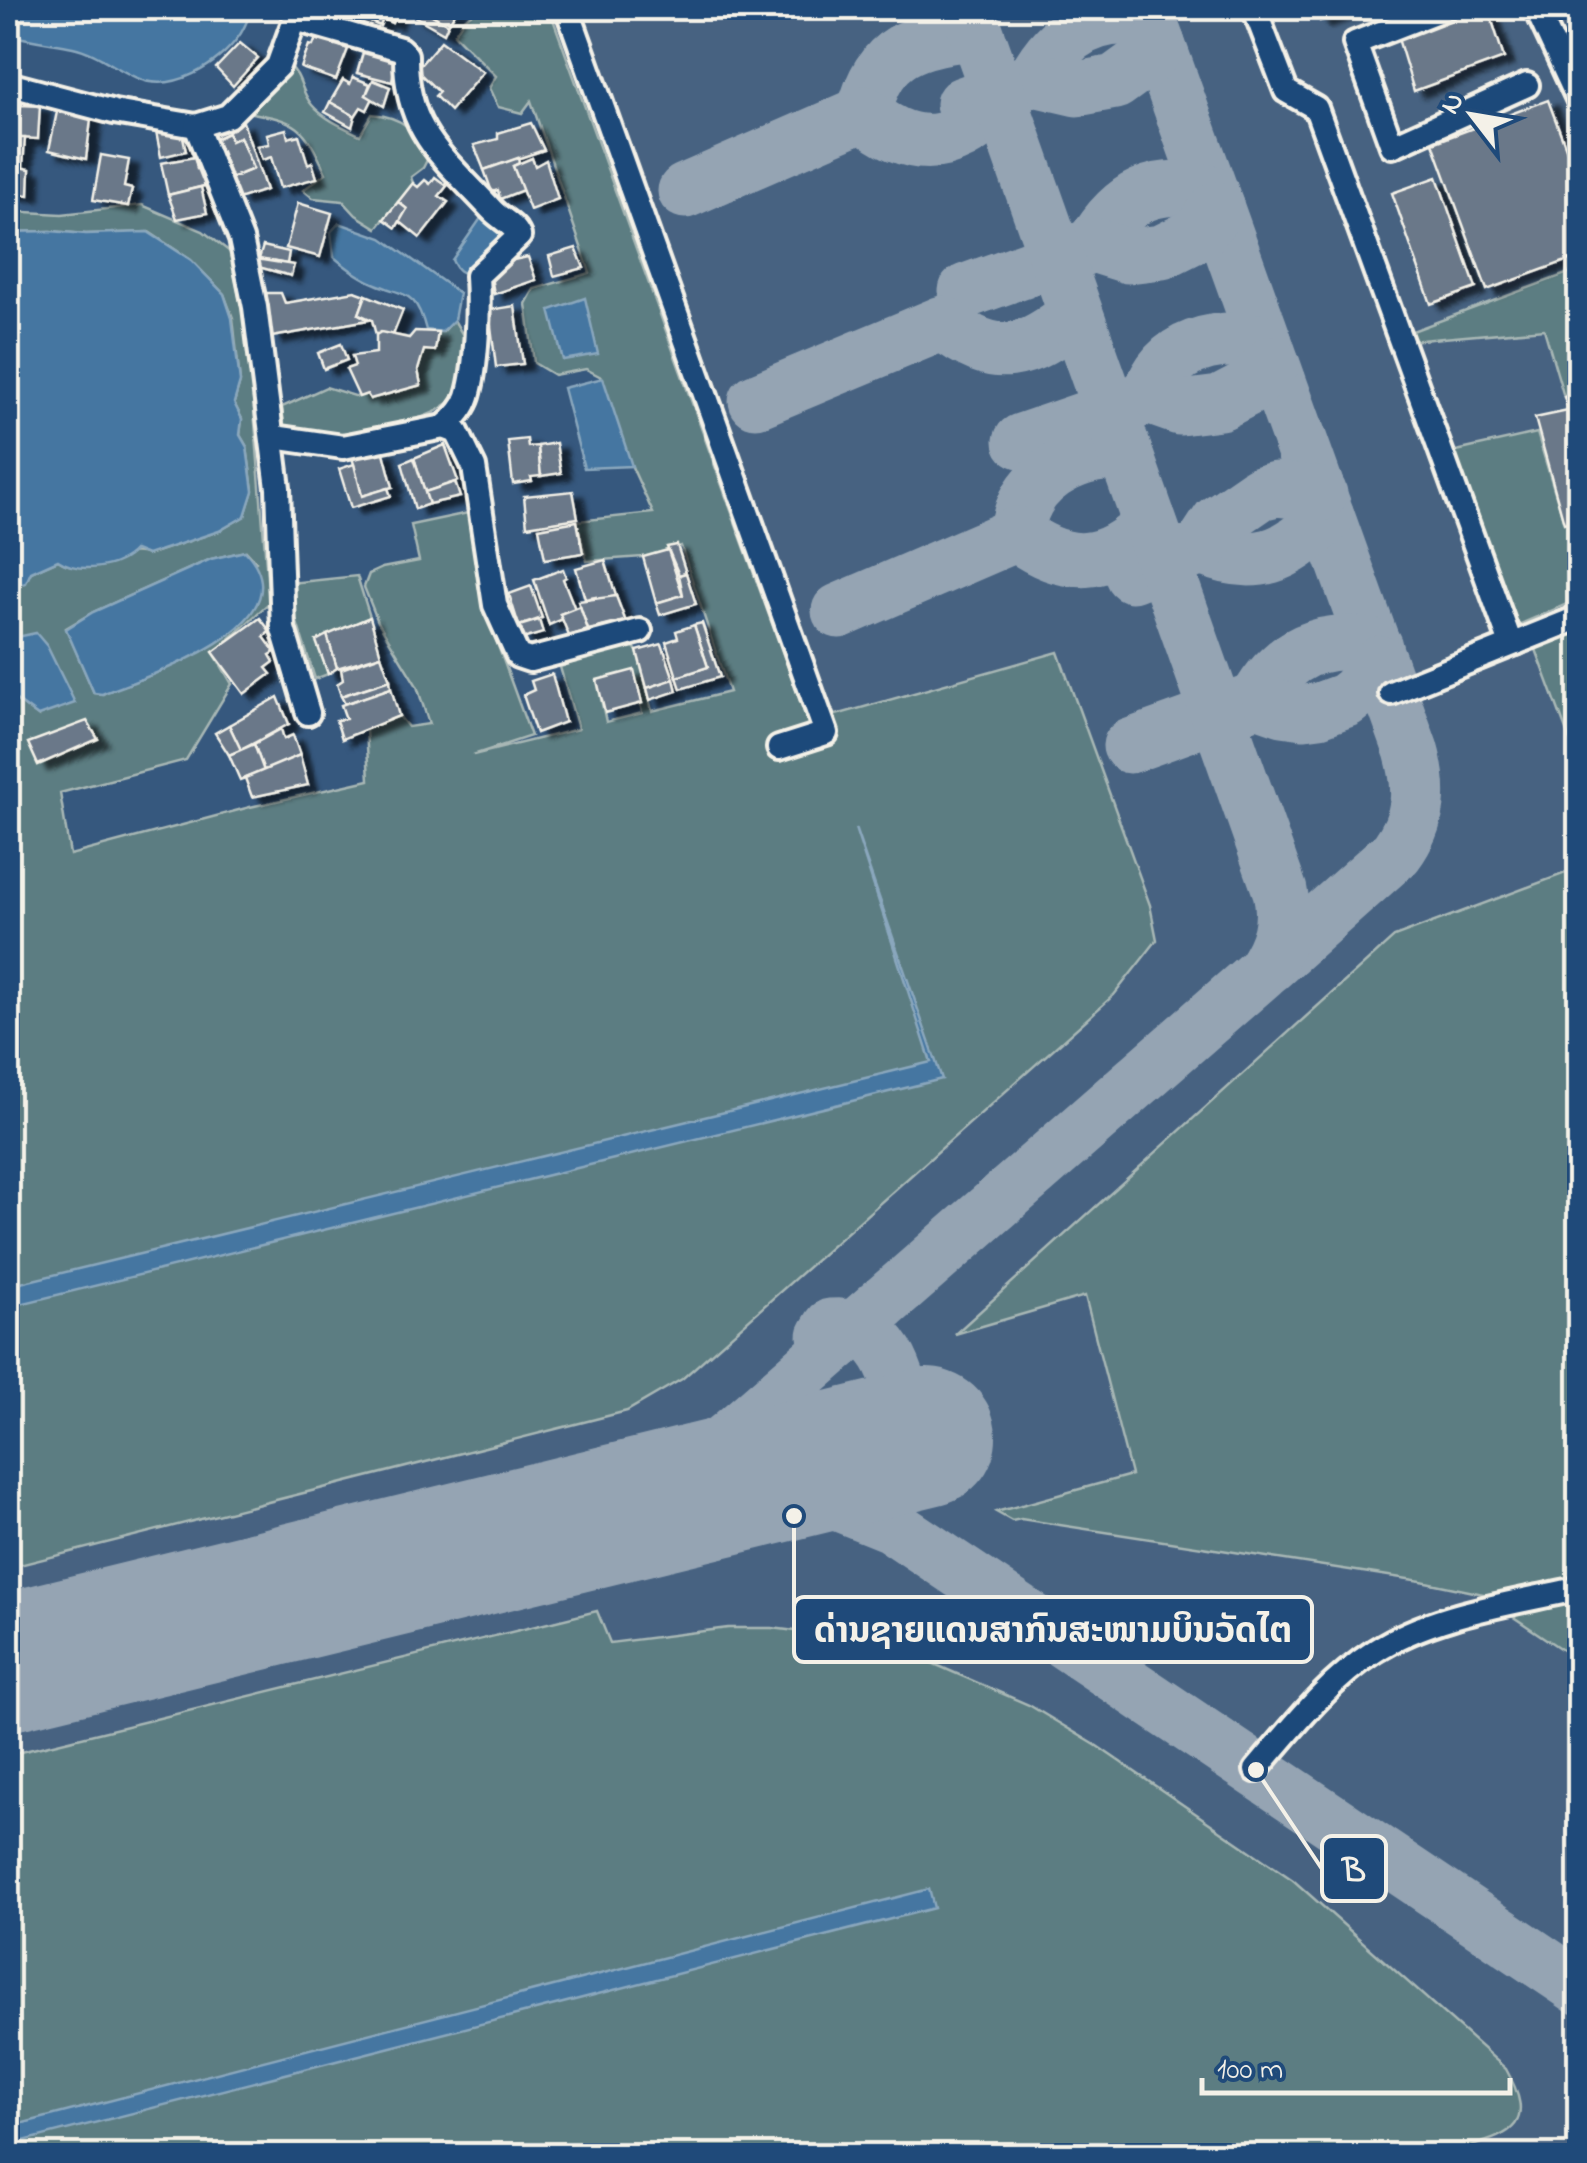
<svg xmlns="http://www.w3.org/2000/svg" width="1587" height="2163" viewBox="0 0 1587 2163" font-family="'Indie Flower','Noto Sans Lao',sans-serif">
<defs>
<filter id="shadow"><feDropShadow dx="10" dy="6" stdDeviation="2.5" flood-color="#0009"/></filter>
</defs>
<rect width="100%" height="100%" fill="#36587e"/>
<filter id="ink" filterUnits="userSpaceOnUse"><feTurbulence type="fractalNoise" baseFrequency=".01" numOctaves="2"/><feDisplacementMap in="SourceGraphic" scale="20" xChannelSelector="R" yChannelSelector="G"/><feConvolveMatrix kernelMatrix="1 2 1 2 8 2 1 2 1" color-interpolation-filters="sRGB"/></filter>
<g filter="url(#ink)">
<polygon fill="#466281" points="499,8 1561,8 1580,51 1579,2155 8,2155 8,876 70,855 250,807 729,692 630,387"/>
<g fill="#5c7d82" stroke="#a8b7b5" stroke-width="2.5" fill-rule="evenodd">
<path d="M468 8H549L808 723 1058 652 1150 905 1157 940 1114 995 682 1379 627 1411 8 1568V694L38 716 36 634 8 639V588L25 583 31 572 58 560C86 580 118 543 148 555L219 531 245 516 253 490 247 447 240 435 242 419 234 403 240 382 233 318 224 294 191 260 149 232 86 234 51 231 8 232V211L62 214 142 205 203 231 230 252 249 345 269 603 214 653 232 684 186 760 60 793 70 855 250 807 369 780 366 729 399 716 408 727 429 724 417 686 378 622 364 587 369 574 382 568 419 561 411 525 468 513 486 613 531 736 473 755 578 729 560 667 631 643 637 651 652 711 729 692 681 546 643 557 587 561 577 521 653 513 612 423 603 378 586 369 554 375 534 363 526 304 534 289 590 273 531 101 522 113 498 107 489 88 496 76 454 34 463 20 472 13ZM246 551 256 562 103 694 94 693 66 628 93 612 211 559ZM634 671 642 713 606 722 597 681Z"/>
<path d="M288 64C303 77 300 91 312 105 324 119 343 127 360 135L372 114C403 117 414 129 429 156L423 168 411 177 413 183 377 228 356 215 343 201 313 198 303 190 326 173C303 124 299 121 246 112Z"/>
<polygon points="1579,269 1579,392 1564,397 1544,329 1410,341 1407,333"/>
<polygon points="454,320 464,337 462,379 453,400 435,412 399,427 326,435 284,425 282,407 326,387 358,397 367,394 370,399 421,385 418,370 424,350 435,350 438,332 443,332"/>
<polygon points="1537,433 1564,522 1579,519 1579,599 1516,626 1452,452"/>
<polygon points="357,576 370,617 317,641 328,674 315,679 286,588 290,583"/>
<polygon points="1579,627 1579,765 1534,644"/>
<polygon points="1579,868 1579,1576 1488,1595 1421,1581 1021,1519 1012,1521 996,1512 1131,1475 1085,1296 955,1334 1394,937"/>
<polygon points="1579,1600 1579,1661 1512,1616"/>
<path d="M597 1611 610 1643 728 1628H772L819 1634 925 1660 1029 1705 1097 1746 1293 1880 1506 2069C1544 2137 1498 2135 1443 2156L8 2155V1755Z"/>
</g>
<g fill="#4476a1" stroke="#8aa7bd" stroke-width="2.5">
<path d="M8 8H253C248 17 245 28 239 36 219 65 172 94 137 78 116 69 96 52 73 47 53 43 32 41 11 35L8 33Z"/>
<path d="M481 218 501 235 502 242 472 274C460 273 457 271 452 260Z"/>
<path d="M339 223 382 238 459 293 454 320 442 332 426 330C416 291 407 297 376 284 360 278 347 268 334 257L331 232Z"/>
<path d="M51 231 86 234 148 232 191 260 224 294 232 318 240 382 234 403 242 419 240 435 247 447 253 491 245 516 219 531 147 555 135 550C118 569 79 574 58 560L31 572 26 583 8 588V232Z"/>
<polygon points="585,298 598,354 563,360 550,310"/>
<polygon points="603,378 632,466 584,468 563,388"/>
<path d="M245 551C313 624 148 676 102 694L94 693 66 629 93 612 211 559Z"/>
<polygon points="36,633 47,646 75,703 38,716 8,694 8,639"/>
<polygon points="855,828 942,1079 8,1307 8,1286 931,1062"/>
<polygon points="929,1889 934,1908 8,2145 8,2127"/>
</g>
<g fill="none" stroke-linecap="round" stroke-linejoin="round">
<g stroke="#95a4b3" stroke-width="55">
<path d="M1145 8 1411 750C1422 789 1421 819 1396 853L1268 967"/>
<path d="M1034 79C1058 34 1097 8 1150 21"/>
<polyline points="963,104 1034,79 1077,89 1115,82 1148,58 1158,44"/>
<path d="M864 113C880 45 916 41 976 32"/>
<path d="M685 191 864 113C914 156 956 148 1000 103"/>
<path d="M1093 245C1122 195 1155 180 1211 192"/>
<polyline points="966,291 1093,245 1128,256 1162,252 1198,234 1217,209"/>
<path d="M1149 397C1165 343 1217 335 1265 342"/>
<path d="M756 401 943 323C996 365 1027 354 1075 315"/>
<polyline points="1021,441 1149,397 1180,408 1220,403 1247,389 1272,363"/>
<path d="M1017 534C1021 479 1073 451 1125 453"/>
<path d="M1201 548C1256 571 1288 557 1327 516"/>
<polyline points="1132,575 1201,548 1218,522 1260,493 1276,489 1320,494"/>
<path d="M839 611 1017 534C1066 571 1106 568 1150 525"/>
<path d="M1257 700C1282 654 1323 633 1375 647"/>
<polyline points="1130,746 1257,700 1283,709 1304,712 1319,710 1346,700 1356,692 1380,663"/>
<path d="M825 1336 831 1326C895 1320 901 1394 913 1440"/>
<polyline points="645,1508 745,1490 829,1500 891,1525 1580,1988"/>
<path d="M603 1516 679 1478 730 1437 1262 972C1279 947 1287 922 1280 891L969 11"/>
</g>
<polyline stroke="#95a4b3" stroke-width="138" points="8,1662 927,1437"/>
</g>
<g fill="#6a7889" stroke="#f4f1e8" stroke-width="2.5" filter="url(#shadow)">
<polygon points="347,8 399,8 392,23 383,19 380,26 352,14 354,11"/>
<polygon points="414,8 420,8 448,24 444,33 412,15"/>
<polygon points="420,8 458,8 448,24"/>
<polygon points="1315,8 1358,8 1320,21"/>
<polygon points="1471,8 1488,8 1504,58 1414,91 1397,35"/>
<polygon points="325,34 341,40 340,46 348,49 336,80 301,68 309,45 313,46 316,38 323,40"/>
<polygon points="441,41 483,72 450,111 435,96 439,92 416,70"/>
<polygon points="240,43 258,58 233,86 216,68"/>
<polygon points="365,46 396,56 392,82 357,73"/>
<polygon points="353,77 370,84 366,95 373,98 367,110 361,107 355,116 330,102 343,80 350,84"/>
<polygon points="373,80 390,87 384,106 366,95"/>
<polygon points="1548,100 1580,185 1580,256 1487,290 1433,143"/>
<polygon points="330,102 355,116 352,127 325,112"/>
<polygon points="21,105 40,106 38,139 18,138"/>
<polygon points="58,107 92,112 86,159 49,150"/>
<polygon points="243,122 266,190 238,199 231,178 253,169 240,137 231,141 228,133 215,139 212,133"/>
<polygon points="531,123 544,150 484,170 474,145 498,139 498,133"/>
<polygon points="8,126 19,126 18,138 25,138 23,167 8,165"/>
<polygon points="181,127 186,151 161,157 156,132"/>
<polygon points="286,129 288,138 299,135 308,164 312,162 317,178 280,188 271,157 262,160 257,146 269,144 267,134"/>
<polygon points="228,133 231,141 240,137 253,169 231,178 215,139"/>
<polygon points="101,155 129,160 124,187 132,189 128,206 93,200"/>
<polygon points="195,157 197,169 204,168 208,185 168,195 161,163"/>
<polygon points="518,158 519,163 513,166 523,190 500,199 498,190 492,192 484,170"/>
<polygon points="532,158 535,166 546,160 558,199 530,210 513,166"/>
<polygon points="8,165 30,169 29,195 8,193"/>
<polygon points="435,177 447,186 439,196 448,202 420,238 398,220 407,209 398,202 413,183 418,187 425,180 430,184"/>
<polygon points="1437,177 1476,288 1431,304 1392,193"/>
<polygon points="201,187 207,213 177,219 168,195"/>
<polygon points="398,202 407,209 396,228 384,219"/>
<polygon points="298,203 332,213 320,257 286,248"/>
<polygon points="263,246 289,252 287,264 259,259"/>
<polygon points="576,248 584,268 554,276 549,256"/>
<polygon points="528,257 536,280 494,294 489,265"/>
<polygon points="256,259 294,265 291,276 255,266"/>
<polygon points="355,291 366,295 359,314 368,320 272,337 266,293 281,293 285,303"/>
<polygon points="366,295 403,310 393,335 376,335 372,320 359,314"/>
<polygon points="515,306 523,364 496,367 489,310"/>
<polygon points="415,331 438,332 435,351 424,350 418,370 421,385 370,399 367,394 359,397 346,369 355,366 352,356 376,353 376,335 381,332 409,338"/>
<polygon points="341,344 347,360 324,369 318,353"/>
<polygon points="1580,392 1580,441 1564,397"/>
<polygon points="1568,411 1580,441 1580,519 1564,523 1535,418"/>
<polygon points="527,439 528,447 538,446 541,476 531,477 532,481 513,484 508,441"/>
<polygon points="556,443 561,473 541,476 538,446"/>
<polygon points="445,445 458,481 425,492 414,458"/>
<polygon points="383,449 393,487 362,496 352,457"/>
<polygon points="414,458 429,504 415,509 402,463"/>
<polygon points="354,464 362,496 388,488 391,496 351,508 339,469"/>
<polygon points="455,482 460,497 429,504 425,492"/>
<polygon points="573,491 578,518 527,526 524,496"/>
<polygon points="577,521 583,553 545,559 539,528"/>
<polygon points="677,545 686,573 679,575 667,547"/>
<polygon points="668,550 683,595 656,603 643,557"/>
<polygon points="605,560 616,596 597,601 596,597 585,599 576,568"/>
<polygon points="563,569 566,577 563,579 575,609 560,614 563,619 549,625 534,580"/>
<polygon points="686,573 696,604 660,615 656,603 683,595 679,575"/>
<polygon points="531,586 542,618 519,626 509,594"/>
<polygon points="616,596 626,622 588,630 578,601"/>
<polygon points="580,606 588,630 569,636 560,614"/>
<polygon points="370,617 381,655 337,668 327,635"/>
<polygon points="260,618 270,631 264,637 275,652 270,655 274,662 266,668 271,674 244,694 213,652"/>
<polygon points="539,620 543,633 523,639 519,626"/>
<polygon points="702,623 720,677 681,689 677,677 708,667 694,625"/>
<polygon points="694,625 708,667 677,677 666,642 678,638 676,631"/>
<polygon points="327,635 337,668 328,674 316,641"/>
<polygon points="662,644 674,679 647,688 637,651"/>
<polygon points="381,655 390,680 341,696 337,684 343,680 341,669"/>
<polygon points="634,670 642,703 605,713 597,680"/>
<polygon points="552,674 565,722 536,733 523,695 534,690 531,681"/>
<polygon points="674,679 677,691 650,700 647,688"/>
<polygon points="390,680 391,688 345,704 341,696"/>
<polygon points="391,688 399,716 342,739 336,720 346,719 341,705"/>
<polygon points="278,697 289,724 241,750 229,725"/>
<polygon points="87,721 98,739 38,765 28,743"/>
<polygon points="229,725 241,750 229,755 215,733"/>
<polygon points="281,729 284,739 293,735 300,755 264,771 254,744"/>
<polygon points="254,744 264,771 240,780 229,755"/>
<polygon points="300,755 308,785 252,797 245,778"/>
</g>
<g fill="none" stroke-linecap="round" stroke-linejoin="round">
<defs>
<g id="minor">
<polyline points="567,8 826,733 779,748"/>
<polyline points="1254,8 1286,91 1316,108 1508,636 1516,643"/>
<polyline points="1445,8 1355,43 1392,146 1527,85"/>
<polyline points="1536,8 1580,103"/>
<polyline points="8,84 114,112 196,126 228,116 278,66 299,8"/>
<polyline points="196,126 241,239 255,307 278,488 283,629 308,713"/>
<polyline points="444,427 457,432 474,467 495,605 518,656 530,660 640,631"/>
<path d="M274 437 343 447 444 427C454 419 464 409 468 396 477 366 479 307 477 276L519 236C514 224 500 219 491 209 443 157 405 131 406 55L400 49 295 19"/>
<polyline points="1391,693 1580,617"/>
<path d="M1256 1770C1292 1728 1327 1682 1375 1651 1434 1613 1512 1604 1580 1588"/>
</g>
</defs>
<use href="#minor" stroke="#f4f1e8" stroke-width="30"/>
<use href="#minor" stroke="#1f4a7a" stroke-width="22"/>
</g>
</g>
<path fill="none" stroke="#f4f1e8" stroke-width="4" d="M794 1516L794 1630M1256 1770L1322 1869"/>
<g fill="#f4f1e8" stroke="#1f4a7a" stroke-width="4">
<circle cx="794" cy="1516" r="10"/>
<circle cx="1256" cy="1770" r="10"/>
</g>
<g fill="#1f4a7a" stroke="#f4f1e8" stroke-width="4">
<rect x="794" y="1597" width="518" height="65" rx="10"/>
<rect x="1322" y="1836" width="64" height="65" rx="10"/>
</g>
<g font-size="35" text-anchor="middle" font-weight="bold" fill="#f4f1e8">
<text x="1053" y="1642">ດ່ານຊາຍແດນສາກົນສະໜາມບິນວັດໄຕ</text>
<text x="1354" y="1881">B</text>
</g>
<rect width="1587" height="2163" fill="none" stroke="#1f4a7a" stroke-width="40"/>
<rect x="20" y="20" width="1547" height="2123" fill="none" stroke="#f4f1e8" stroke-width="4" filter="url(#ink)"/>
<g transform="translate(1472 115) rotate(301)" stroke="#1f4a7a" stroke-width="8" paint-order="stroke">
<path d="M0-8L18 38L0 25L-18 38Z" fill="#f4f1e8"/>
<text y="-15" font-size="28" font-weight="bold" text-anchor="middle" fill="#f4f1e8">N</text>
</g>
<path d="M1202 2078v15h308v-15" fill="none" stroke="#f4f1e8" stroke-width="5"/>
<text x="1217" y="2078" font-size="30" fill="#f4f1e8" stroke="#1f4a7a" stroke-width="8" paint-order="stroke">100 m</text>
</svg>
